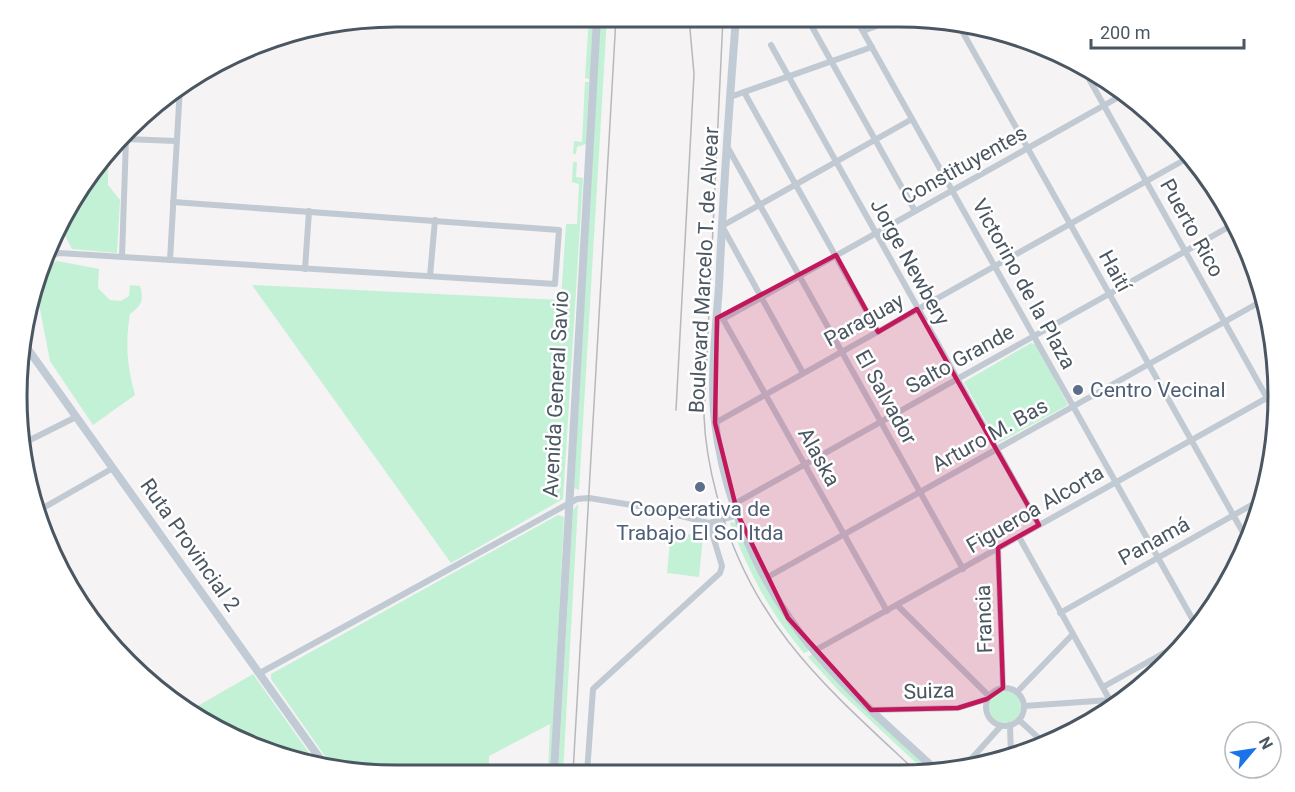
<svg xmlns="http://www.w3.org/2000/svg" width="1295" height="792" viewBox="0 0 1295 792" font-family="Roboto,sans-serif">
<rect width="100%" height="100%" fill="#f5f3f3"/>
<g fill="#c3f1d5">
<polygon points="589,18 593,18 590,79 585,78"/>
<polygon points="600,18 607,18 579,490 574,488"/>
<polygon points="585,82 589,82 586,144 577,147 576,154 573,154 574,141 582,142"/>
<polygon points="108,156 108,185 120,200 117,253 72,249 60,226 81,185"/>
<polygon points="573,162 577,162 576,177 583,178 563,499 451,563 252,285 561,300 566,224 577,224 579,184 572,182"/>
<path d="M57 261 99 269 98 288 110 300 121 301 129 296 130 285 140 286C144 299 142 306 130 314 125 343 127 366 135 395L93 425 50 361 35 284 39 269Z"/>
<polygon points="1031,343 1037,345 1068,405 998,443 964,382"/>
<polygon points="578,504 563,773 558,773 573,510"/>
<polygon points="558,515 564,517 551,773 548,773 550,724 489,756 489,773 347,772 334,769 271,679 271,674"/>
<path d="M737 522 809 649 807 652 804 653C771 615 748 571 730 523Z"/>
<polygon points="671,532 703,536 699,577 667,573"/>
<polygon points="813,654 934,773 928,774 840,692 808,657"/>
<polygon points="253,674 317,764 251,747 189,711"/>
<circle cx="1005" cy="707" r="16"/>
</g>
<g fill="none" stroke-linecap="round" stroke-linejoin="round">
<g stroke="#c1cad2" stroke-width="6">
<polyline points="856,19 1198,629"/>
<polyline points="957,22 1245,536"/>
<polyline points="811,25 915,211"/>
<polyline points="863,31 895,19"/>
<polyline points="771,45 1039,525"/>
<polyline points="1083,68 1271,405"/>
<polyline points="744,92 878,332"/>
<polyline points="730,97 872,47"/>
<polyline points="728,148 963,569"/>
<polyline points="122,257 126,139 176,141"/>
<polyline points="45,258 59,253 555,284 559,230 173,202"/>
<polyline points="170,260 180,87"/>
<polyline points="305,269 309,211"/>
<polyline points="430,276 435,220"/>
<polyline points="723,319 1126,93"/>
<polyline points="723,319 887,611"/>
<polyline points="803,373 722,226 912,119"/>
<polyline points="715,423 1186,159"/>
<polyline points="24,443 76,417"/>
<polyline points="734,504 1234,224"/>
<polyline points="36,512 113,468"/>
<polyline points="1019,537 1112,704"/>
<polyline points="998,548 1003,688"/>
<polyline points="766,578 1260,302"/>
<polyline points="897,605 989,696"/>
<polyline points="1060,613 1264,498"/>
<polyline points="814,651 1272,395"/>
<polyline points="260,673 577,499 589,498 650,508 709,523 738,515"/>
<polyline points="1103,687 1180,644"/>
<circle cx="1005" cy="707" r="19"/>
<polyline points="1017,692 1072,635"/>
<polyline points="1024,706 1110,700"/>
<polyline points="871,710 958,708 987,699"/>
<polyline points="1019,720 1044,743"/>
<polyline points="1010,725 1011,757"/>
<polyline points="963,768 1001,726"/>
<polyline points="587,773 593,689 720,573 722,566 709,523"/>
</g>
<g stroke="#c1cbd6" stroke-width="8">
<path d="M736 18C729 107 723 197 719 286 716 330 710 378 715 422 723 490 751 563 790 619 830 678 887 724 938 772"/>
<polyline points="25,345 326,767"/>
<polyline points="554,773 597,18"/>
</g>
<g stroke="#b5b8bd" stroke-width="1.5">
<path d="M723 18 704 416C705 444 710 470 717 496 750 625 828 689 920 775"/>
<polyline points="676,410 694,74 689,18"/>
<polyline points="573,773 616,18"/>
</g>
</g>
<path fill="#c2185b" fill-opacity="0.2" stroke="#c2185b" stroke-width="4.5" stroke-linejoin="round" d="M836 255 878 332 917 309 1039 525 998 548 1003 688 987 699 958 708 871 710 788 618 738 515 715 423 717 318Z"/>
<g fill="#5c6f8a" stroke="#fff" stroke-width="2">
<circle cx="1078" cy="390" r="6"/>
<circle cx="700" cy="487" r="6"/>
</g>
<g text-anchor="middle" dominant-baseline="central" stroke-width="5" stroke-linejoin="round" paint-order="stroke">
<g font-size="21" fill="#4a5661" stroke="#fff">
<text transform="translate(964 165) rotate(-29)">Constituyentes</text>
<text transform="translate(1192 228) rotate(61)">Puerto Rico</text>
<text transform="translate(910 262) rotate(61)">Jorge Newbery</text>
<text transform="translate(704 270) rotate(-87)">Boulevard Marcelo T. de Alvear</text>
<text transform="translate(1115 271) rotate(61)">Haití</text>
<text transform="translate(1024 284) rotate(61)">Victorino de la Plaza</text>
<text transform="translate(864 320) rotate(-29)">Paraguay</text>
<text transform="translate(960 359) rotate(-29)">Salto Grande</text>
<text transform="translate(556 394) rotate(-87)">Avenida General Savio</text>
<text transform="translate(886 397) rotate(61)">El Salvador</text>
<text transform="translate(990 435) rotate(-29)">Arturo M. Bas</text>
<text transform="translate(819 457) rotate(61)">Alaska</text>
<text transform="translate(1035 509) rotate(-30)">Figueroa Alcorta</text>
<text transform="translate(1154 541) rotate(-29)">Panamá</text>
<text transform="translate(190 545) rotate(55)">Ruta Provincial 2</text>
<text transform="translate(984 619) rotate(-92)">Francia</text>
<text transform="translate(929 691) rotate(-2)">Suiza</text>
</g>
<g font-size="21" fill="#4e5e75" stroke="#fff" text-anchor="start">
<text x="1090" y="390">Centro Vecinal</text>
<text x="700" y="509" text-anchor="middle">Cooperativa de<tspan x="700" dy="24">Trabajo El Sol ltda</tspan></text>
</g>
</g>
<path d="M0 0H1295V792H0ZM396 27H899A369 369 0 0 1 1268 396V396A369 369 0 0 1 899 765H396A369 369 0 0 1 27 396V396A369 369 0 0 1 396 27Z" fill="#fff" fill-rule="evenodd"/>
<path fill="none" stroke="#4a5661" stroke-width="3" d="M396 27H899A369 369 0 0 1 1268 396V396A369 369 0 0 1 899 765H396A369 369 0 0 1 27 396V396A369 369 0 0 1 396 27Z"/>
<g transform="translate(1253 750) rotate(61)"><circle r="28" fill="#ffffff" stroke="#b7bbc0" stroke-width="1.5"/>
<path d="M0-4.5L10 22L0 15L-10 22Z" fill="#1a73e8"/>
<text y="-9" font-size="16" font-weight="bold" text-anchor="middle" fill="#4a5661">N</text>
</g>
<path d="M1091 39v9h153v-9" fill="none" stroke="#4a5661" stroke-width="3"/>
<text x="1100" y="39" font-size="18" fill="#4a5661" stroke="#ffffff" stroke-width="4.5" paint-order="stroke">200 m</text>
</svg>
